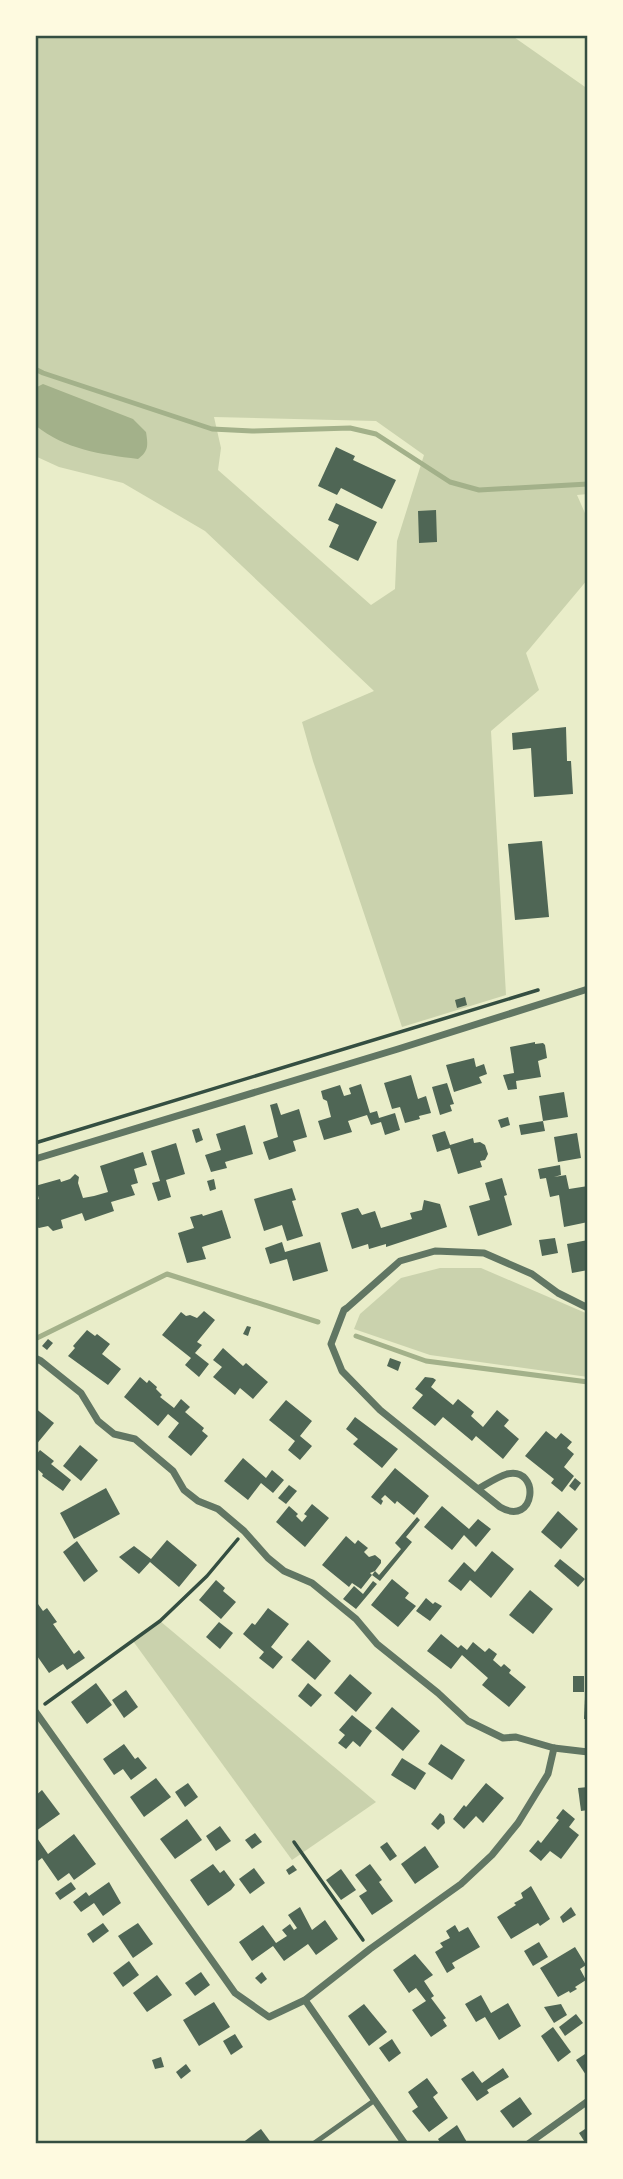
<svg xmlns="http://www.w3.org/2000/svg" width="623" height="2179" viewBox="0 0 623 2179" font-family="Barlow,sans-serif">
<rect width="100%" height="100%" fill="#e9edc9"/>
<g fill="#cad2ad" fill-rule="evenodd">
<path d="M35 35H511L588 89V494L577 495 588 520V579L526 653 539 690 491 731 506 995 402 1027 313 761 302 722 374 691 205 531 123 483 59 467 35 456ZM214 417 376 421 424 455 397 541 395 589 371 605 218 470 221 448Z"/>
<polygon points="440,1268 481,1268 588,1314 588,1377 430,1355 354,1329 360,1314 401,1278"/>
<polygon points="160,1621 376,1802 292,1860 133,1641"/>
</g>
<path fill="#a3b18a" d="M43 384 133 419 146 432C148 445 149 451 138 459 100 454 66 450 35 425V388Z"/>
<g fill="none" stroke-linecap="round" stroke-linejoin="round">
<g stroke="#a3b18a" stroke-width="5">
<polyline points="35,369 43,373 212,429 252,431 350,428 376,434 450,482 479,490 588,484"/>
<polyline points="356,1336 426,1361 588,1382"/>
<polyline points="35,1339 167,1274 318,1322"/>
</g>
</g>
<g fill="#4f6655">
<polygon points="336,447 355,456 353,460 396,480 382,509 341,488 337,495 318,486"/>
<polygon points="336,503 377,522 358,561 329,547 339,525 328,520"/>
<polygon points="436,510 437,542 419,543 418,511"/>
<polygon points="566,727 567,761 571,761 573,794 534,797 531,748 513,750 512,733"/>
<polygon points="542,841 549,917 515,920 508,844"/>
<polygon points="465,997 467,1005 457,1008 455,1000"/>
<polygon points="535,1042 535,1044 543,1043 545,1045 547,1058 538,1061 541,1077 516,1081 517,1089 508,1090 503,1075 514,1073 510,1047"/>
<polygon points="474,1058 476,1067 484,1064 487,1074 479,1077 482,1083 454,1092 446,1065"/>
<polygon points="411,1075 418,1099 426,1096 431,1113 419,1116 420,1119 405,1123 400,1107 392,1109 384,1083"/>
<polygon points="447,1083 454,1104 450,1105 452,1111 440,1115 432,1087"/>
<polygon points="361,1084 370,1113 377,1111 379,1118 395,1113 400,1130 385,1135 381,1122 371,1125 367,1115 348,1121 352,1132 324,1140 318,1121 331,1117 327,1101 323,1099 321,1091 340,1085 344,1096 351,1094 349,1088"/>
<polygon points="564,1092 568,1117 543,1121 539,1096"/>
<polygon points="277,1103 281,1115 299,1109 307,1137 293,1141 296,1151 269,1160 263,1142 278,1137 270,1105"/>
<polygon points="508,1117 510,1125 501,1128 498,1120"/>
<polygon points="543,1121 545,1131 521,1135 519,1125"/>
<polygon points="245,1125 253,1154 225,1162 227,1168 211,1172 205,1155 221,1150 216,1134"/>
<polygon points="199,1128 203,1140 196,1143 192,1130"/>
<polygon points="445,1131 450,1145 473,1138 474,1143 480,1142 485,1145 488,1154 485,1160 480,1161 482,1167 458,1174 450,1148 437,1152 432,1135"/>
<polygon points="577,1133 581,1158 558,1162 554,1137"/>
<polygon points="176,1143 185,1174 166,1180 171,1197 158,1201 152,1183 160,1181 151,1151"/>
<polygon points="143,1152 147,1165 134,1169 138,1183 131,1185 135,1195 111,1202 114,1211 85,1221 82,1213 61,1220 63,1228 53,1231 48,1226 39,1228 37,1227 35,1200 39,1199 35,1186 60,1179 61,1182 70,1179 75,1174 79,1177 78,1183 83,1198 94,1196 108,1192 100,1166"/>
<polygon points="560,1165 561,1175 554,1177 566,1175 569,1189 588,1186 588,1222 564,1227 559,1195 550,1197 546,1178 540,1179 538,1169"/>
<polygon points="502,1178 507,1195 504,1196 512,1225 478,1236 469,1206 490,1200 485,1183"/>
<polygon points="214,1179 216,1189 210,1191 207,1181"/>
<polygon points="292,1188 296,1200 292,1201 303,1236 287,1241 282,1225 264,1231 254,1199"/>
<polygon points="424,1200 440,1204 447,1227 386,1247 386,1244 369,1249 368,1244 352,1249 341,1213 358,1208 362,1215 375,1211 381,1228 412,1219 410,1213 422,1210"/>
<polygon points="222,1210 231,1238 202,1247 206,1259 187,1263 178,1233 194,1228 190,1217 202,1214 203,1216"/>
<polygon points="555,1238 558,1253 542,1256 539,1240"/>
<polygon points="588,1240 588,1270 572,1273 567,1244"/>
<polygon points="282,1242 285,1252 320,1242 328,1271 293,1281 287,1259 270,1264 265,1248"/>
<polygon points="204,1311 215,1320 197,1342 202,1345 195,1353 209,1364 199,1377 185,1365 191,1358 162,1335 181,1312 186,1316 190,1315 197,1318"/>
<polygon points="247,1326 251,1327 248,1336 243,1334"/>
<polygon points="87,1330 95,1336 97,1334 110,1344 102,1354 121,1369 108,1385 68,1356 75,1348 73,1346"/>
<polygon points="48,1339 53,1343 47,1350 42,1346"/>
<polygon points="223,1348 243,1366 246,1363 268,1382 253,1399 240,1388 235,1395 213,1377 222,1367 213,1360"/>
<polygon points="390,1358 401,1362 398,1371 387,1366"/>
<polygon points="140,1377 147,1383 149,1380 157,1387 156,1389 162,1395 160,1397 174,1408 181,1399 190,1407 185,1412 204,1428 202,1431 208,1436 191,1456 168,1437 179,1423 168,1414 158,1426 124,1397"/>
<polygon points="425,1377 433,1378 436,1380 431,1387 453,1405 458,1399 474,1412 471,1416 483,1427 497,1410 509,1420 504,1426 519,1439 503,1459 476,1436 472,1441 443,1417 435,1426 412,1408 423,1395 415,1389"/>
<polygon points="286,1400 312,1421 300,1436 312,1446 300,1460 288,1450 295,1441 269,1420"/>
<polygon points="35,1408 54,1423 35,1446"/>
<polygon points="355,1417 398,1449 382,1468 353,1444 358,1439 346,1429"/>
<polygon points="546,1431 556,1439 561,1433 572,1442 567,1448 574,1454 564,1467 574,1476 562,1492 551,1483 554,1479 525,1456"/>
<polygon points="80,1445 98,1460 81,1481 63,1466"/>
<polygon points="40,1450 54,1461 51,1464 71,1480 63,1491 42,1476 43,1474 35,1467 35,1456"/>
<polygon points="243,1458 266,1478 272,1470 284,1480 273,1493 261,1483 248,1500 224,1481"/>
<polygon points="395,1468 429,1496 414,1515 397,1501 395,1504 385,1495 381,1499 383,1501 381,1505 371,1497"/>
<polygon points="575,1478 581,1483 575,1491 569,1486"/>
<polygon points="289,1485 297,1491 286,1504 278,1498"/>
<polygon points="106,1488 120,1514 74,1539 60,1513"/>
<polygon points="312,1504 329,1518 305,1547 276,1522 289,1506 298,1514 296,1516 302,1522 307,1516 304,1514"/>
<polygon points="442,1506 469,1529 478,1519 491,1529 476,1547 464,1535 452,1550 424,1527"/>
<polygon points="558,1511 578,1529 561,1549 541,1532"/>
<polygon points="417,1517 420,1520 406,1537 412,1542 380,1581 372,1575 361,1589 352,1583 349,1587 322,1565 346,1536 355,1544 358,1540 368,1548 364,1552 369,1557 375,1555 381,1560 381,1563 375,1571 370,1573 372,1575 375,1571 379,1575 401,1549 395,1543"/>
<polygon points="167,1540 197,1565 179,1587 150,1562 139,1574 119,1557 134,1546 151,1559"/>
<polygon points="77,1541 98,1571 84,1582 63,1552"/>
<polygon points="492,1551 514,1569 491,1598 470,1580 461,1591 448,1581 464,1562 475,1572"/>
<polygon points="560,1559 585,1579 578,1587 554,1566"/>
<polygon points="392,1579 409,1593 405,1598 416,1606 398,1627 371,1605"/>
<polygon points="216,1580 225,1588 223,1591 236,1602 221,1619 199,1600"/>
<polygon points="373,1581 377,1584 356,1609 343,1599 354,1586 363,1594"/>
<polygon points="530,1590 553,1609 533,1634 509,1615"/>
<polygon points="426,1598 433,1604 435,1602 442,1606 430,1621 416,1611"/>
<polygon points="35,1604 38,1604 43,1611 47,1608 57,1622 53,1624 74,1654 79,1650 85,1658 67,1670 63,1664 49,1673 35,1653"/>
<polygon points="268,1608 289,1624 271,1647 283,1657 273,1669 259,1658 264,1652 243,1634 252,1623 255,1625"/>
<polygon points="219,1622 233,1633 220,1649 206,1637"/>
<polygon points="441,1634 458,1648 461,1645 467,1650 473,1642 485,1652 489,1648 497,1654 493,1660 501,1667 504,1664 511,1670 509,1673 526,1687 509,1707 482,1685 488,1678 462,1655 451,1669 427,1651"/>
<polygon points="308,1640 331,1661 315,1680 291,1660"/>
<polygon points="350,1674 372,1693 356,1712 334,1693"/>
<rect x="573" y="1676" width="11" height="16"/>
<polygon points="96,1683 112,1705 87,1724 71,1702"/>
<polygon points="308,1683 322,1695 311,1707 298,1696"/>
<polygon points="126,1690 138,1707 124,1718 112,1700"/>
<polygon points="585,1697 588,1697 588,1719 584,1719"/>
<polygon points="392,1707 420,1731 403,1751 375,1728"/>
<polygon points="352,1715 372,1731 360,1747 353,1741 346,1749 338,1743 345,1735 339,1730"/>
<polygon points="124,1744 135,1759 138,1757 147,1768 131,1780 123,1769 114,1775 103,1759"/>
<polygon points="441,1744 465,1760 452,1780 428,1764"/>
<polygon points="402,1758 426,1773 415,1790 391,1775"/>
<polygon points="156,1778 171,1797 144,1817 130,1797"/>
<polygon points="188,1783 198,1797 185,1807 175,1792"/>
<polygon points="486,1783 504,1798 483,1823 476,1816 464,1829 453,1819 464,1805 466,1807"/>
<polygon points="588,1787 588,1810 581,1811 578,1788"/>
<polygon points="42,1790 60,1814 36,1831 35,1796"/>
<polygon points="563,1809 575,1819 569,1827 579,1835 561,1859 550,1851 541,1861 529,1851 538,1840 541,1843 559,1820 556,1818"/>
<polygon points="440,1813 444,1816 445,1823 438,1830 431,1824"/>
<polygon points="187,1819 202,1840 175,1859 160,1839"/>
<polygon points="220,1826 231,1841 216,1851 206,1836"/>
<polygon points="255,1833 262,1842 252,1849 245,1840"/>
<polygon points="74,1834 96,1864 74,1880 69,1873 58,1881 42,1858 35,1863 35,1835 48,1854"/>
<polygon points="387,1842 397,1856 390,1861 380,1847"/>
<polygon points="425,1846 439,1867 415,1884 401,1864"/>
<polygon points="213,1864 220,1873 224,1870 235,1885 231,1890 208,1906 190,1880"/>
<polygon points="370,1864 382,1880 379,1882 393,1901 372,1915 359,1896 367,1891 355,1875"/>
<polygon points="293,1865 297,1870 289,1875 286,1870"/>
<polygon points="254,1868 265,1883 250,1894 239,1879"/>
<polygon points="341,1869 356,1890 341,1900 326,1880"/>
<polygon points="71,1882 76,1889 60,1900 55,1893"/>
<polygon points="109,1882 121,1903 103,1916 94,1903 81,1912 73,1902 86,1892 89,1896"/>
<polygon points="531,1886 550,1919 540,1926 538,1923 511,1939 497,1917 516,1905 514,1903 523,1898 521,1893"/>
<polygon points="300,1907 312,1930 325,1920 338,1939 316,1955 308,1944 284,1961 273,1946 252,1961 239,1942 263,1925 276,1943 287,1936 282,1930 290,1924 294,1930 297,1928 288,1915"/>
<polygon points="571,1907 576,1915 563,1923 560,1917"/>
<polygon points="103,1923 109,1931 93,1943 87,1934"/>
<polygon points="138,1923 153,1944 133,1958 118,1936"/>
<polygon points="455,1925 459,1932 468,1927 480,1947 452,1963 455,1968 447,1973 435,1952 443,1947 440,1943 450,1938 446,1931"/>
<polygon points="539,1942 548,1957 533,1966 524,1951"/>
<polygon points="575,1947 586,1965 580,1969 586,1980 575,1987 577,1989 570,1993 569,1991 558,1997 540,1968"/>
<polygon points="415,1954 433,1975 424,1981 434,1996 431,1998 446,2018 443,2020 447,2026 431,2037 412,2010 426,2001 416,1988 409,1993 393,1970"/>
<polygon points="129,1961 139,1975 123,1987 113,1973"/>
<polygon points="201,1972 210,1985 195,1996 185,1983"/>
<polygon points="262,1972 267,1979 261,1984 255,1978"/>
<polygon points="157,1975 172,1995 147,2012 133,1993"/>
<polygon points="481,1995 491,2013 508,2003 521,2026 499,2040 485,2017 476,2022 465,2004"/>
<polygon points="214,2002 230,2027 199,2046 183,2020"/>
<polygon points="364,2004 387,2032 369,2046 348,2016"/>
<polygon points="561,2004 567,2015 554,2023 544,2007"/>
<polygon points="576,2014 583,2023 565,2036 559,2027"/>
<polygon points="553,2027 571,2052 558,2062 541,2036"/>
<polygon points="235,2034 243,2047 231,2055 223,2041"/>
<polygon points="392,2039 401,2053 389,2062 379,2048"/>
<polygon points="588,2052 588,2078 576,2060"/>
<polygon points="161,2057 164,2067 155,2069 152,2060"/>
<polygon points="186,2064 191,2071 181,2079 176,2072"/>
<polygon points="503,2068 509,2077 487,2090 489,2093 477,2101 461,2079 473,2071 482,2083"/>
<polygon points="427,2078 438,2093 433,2097 448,2118 429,2132 412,2111 418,2107 408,2092"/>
<polygon points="520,2097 532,2114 513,2128 500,2111"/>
<polygon points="457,2125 468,2144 441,2144 438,2139"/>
<polygon points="588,2127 588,2144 586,2144 579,2133"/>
<polygon points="261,2129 272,2144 241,2144 258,2131"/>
</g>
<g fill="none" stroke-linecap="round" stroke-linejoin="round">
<g stroke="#344e41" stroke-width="3.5">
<polyline points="35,1143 538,990"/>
<polyline points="45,1704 160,1621 207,1576 238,1539"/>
<polyline points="294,1842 363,1940"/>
</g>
<polyline stroke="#617663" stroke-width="5" points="313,2144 375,2100"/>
<g stroke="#617663" stroke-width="7">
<polyline points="35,1159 398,1049 588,989"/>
<polyline points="35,1358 41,1361 81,1393 98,1421 114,1434 135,1439 173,1471 184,1490 198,1501 218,1509 244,1531 268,1558 284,1571 312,1583 356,1619 377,1644 438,1693 468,1721 503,1738 516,1737 554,1748 588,1752"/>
<path d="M478 1489C487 1484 497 1477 507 1474 541 1466 536 1528 500 1507L380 1410 342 1371 331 1344 344 1310 347 1308 400 1261 435 1251 484 1253 532 1274 558 1293 588 1308"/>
<polyline points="35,1711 235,1993 269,2017 305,2000 370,1949 461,1884 492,1855 518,1823 548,1774 554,1748"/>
<polyline points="305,2000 405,2144"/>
<polyline points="528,2144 588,2101"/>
</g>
</g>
<rect width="623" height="2179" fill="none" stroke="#fefae0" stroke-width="74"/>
<rect x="37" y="37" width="549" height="2105" fill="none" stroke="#344e41" stroke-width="2.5"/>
</svg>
